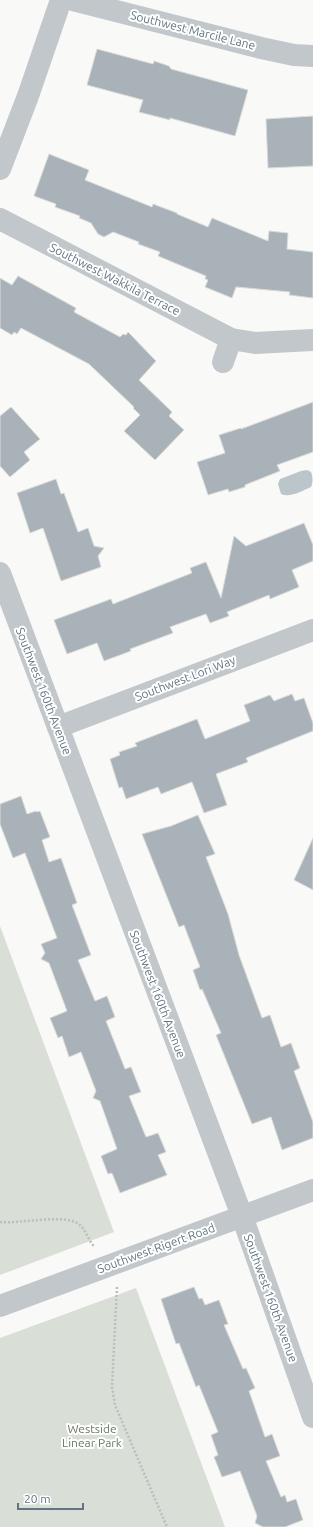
<svg xmlns="http://www.w3.org/2000/svg" width="313" height="1527" viewBox="0 0 313 1527" font-family="Ubuntu,sans-serif">
<rect width="100%" height="100%" fill="#f9f9f7"/>
<g fill="#d9ded6">
<polygon points="0,926 114,1232 0,1275"/>
<polygon points="136,1288 225,1527 0,1527 0,1338"/>
</g>
<path fill="#bbc6cb" d="M307 470 311 472C313 477 313 483 311 487 302 491 290 498 281 494L278 484 280 479 301 471Z"/>
<g fill="#a9b2b8" stroke="#dbdbd9">
<polygon points="97,49 153,64 154,61 169,66 171,69 248,90 235,136 170,118 170,120 139,112 143,100 87,85"/>
<polygon points="313,116 313,166 268,168 266,119"/>
<polygon points="49,154 89,170 85,180 152,207 153,204 177,213 177,214 208,227 212,218 268,241 269,231 288,233 287,249 313,252 313,298 289,295 290,292 236,287 232,298 205,287 208,280 205,279 206,276 158,256 160,252 138,244 139,242 113,232 104,237 98,234 91,223 79,218 80,216 55,207 56,204 34,196"/>
<polygon points="18,276 76,308 74,312 120,337 123,334 126,335 128,332 156,361 139,380 172,412 169,416 184,430 155,460 124,431 140,415 133,408 134,407 89,364 21,328 17,334 14,332 12,335 0,328 0,278 12,285"/>
<polygon points="313,402 313,452 277,465 280,471 245,485 245,487 229,492 228,489 208,495 197,462 225,453 219,435 241,428 241,429"/>
<polygon points="11,407 40,439 24,452 30,460 10,477 0,466 0,416"/>
<polygon points="56,479 61,494 64,493 78,532 88,528 94,546 104,548 98,556 101,567 61,581 43,528 30,533 17,493"/>
<polygon points="304,523 313,545 313,561 292,570 299,587 270,599 269,595 227,612 229,616 210,623 206,614 170,627 173,633 130,649 131,651 104,661 97,643 67,654 54,620 111,599 113,604 192,573 190,568 206,562 221,598 234,536 246,546"/>
<polygon points="292,694 295,701 304,698 313,723 313,731 246,758 248,762 216,774 227,805 204,813 192,782 161,794 158,787 126,799 122,787 119,788 110,759 120,755 119,752 137,746 135,743 197,719 205,739 250,721 244,705 270,695 274,701"/>
<polygon points="21,796 27,814 36,811 37,812 40,811 50,837 42,840 49,862 61,858 77,903 72,905 91,955 78,960 95,1001 107,996 115,1017 106,1021 125,1069 131,1067 141,1092 129,1096 146,1137 158,1133 166,1152 158,1155 167,1175 120,1193 112,1173 108,1174 101,1156 117,1149 100,1101 93,1098 96,1091 81,1052 69,1057 62,1036 58,1038 50,1018 67,1011 49,963 41,959 45,953 41,944 57,938 25,853 13,858 0,824 0,804"/>
<polygon points="198,815 215,854 206,857 228,914 239,955 262,1018 270,1015 281,1047 291,1043 300,1068 294,1071 313,1122 313,1138 282,1150 271,1117 252,1124 216,1035 221,1033 202,989 200,990 193,970 200,967 184,925 179,927 142,834 171,826"/>
<polygon points="313,838 313,890 294,880"/>
<polygon points="194,1287 199,1299 202,1298 205,1305 219,1300 228,1324 224,1325 243,1369 246,1368 255,1388 249,1391 265,1437 272,1434 280,1456 266,1461 281,1497 285,1495 287,1502 296,1499 303,1520 285,1527 263,1527 255,1523 257,1516 240,1471 222,1477 214,1457 218,1455 211,1435 218,1432 199,1385 196,1387 179,1343 176,1344 161,1299"/>
</g>
<g fill="none" stroke-linecap="round" stroke-linejoin="round">
<g stroke="#babec1" stroke-width="2.5" stroke-dasharray="2 2" stroke-linecap="butt">
<path d="M0 1222C20 1224 61 1214 77 1223 87 1229 88 1242 95 1247"/>
<polyline points="117,1287 112,1387 115,1405 167,1527"/>
</g>
<g stroke="#c2c7cb" stroke-width="22">
<polyline points="73,0 261,48 294,55 313,56"/>
<polyline points="0,169 28,96 61,0"/>
<polyline points="0,219 231,339 255,343 313,340"/>
<polyline points="223,362 231,339"/>
<polyline points="0,573 242,1216 313,1417"/>
<polyline points="58,727 313,630"/>
<polyline points="0,1306 313,1190"/>
</g>
</g>
<g text-anchor="middle" dominant-baseline="central" stroke-width="4" stroke-linejoin="round" paint-order="stroke">
<g font-size="12" fill="#647482" stroke="#fff">
<text transform="translate(193 30) rotate(14)">Southwest Marcile Lane</text>
<text transform="translate(115 279) rotate(27)">Southwest Wakkila Terrace</text>
<text transform="translate(185 678) rotate(-21)">Southwest Lori Way</text>
<text transform="translate(44 691) rotate(69)">Southwest 160th Avenue</text>
<text transform="translate(158 994) rotate(69)">Southwest 160th Avenue</text>
<text transform="translate(156 1248) rotate(-20)">Southwest Rigert Road</text>
<text transform="translate(271 1298) rotate(70)">Southwest 160th Avenue</text>
</g>
<g font-size="12" fill="#667a63" stroke="#fff">
<text x="92" y="1428">Westside<tspan x="92" dy="14">Linear Park</tspan></text>
</g>
</g>
<path d="M18 1503v6h65v-6" fill="none" stroke="#647482" stroke-width="2"/>
<text x="24" y="1503" font-size="12" fill="#647482" stroke="#ffffff" stroke-width="3" paint-order="stroke">20 m</text>
</svg>
